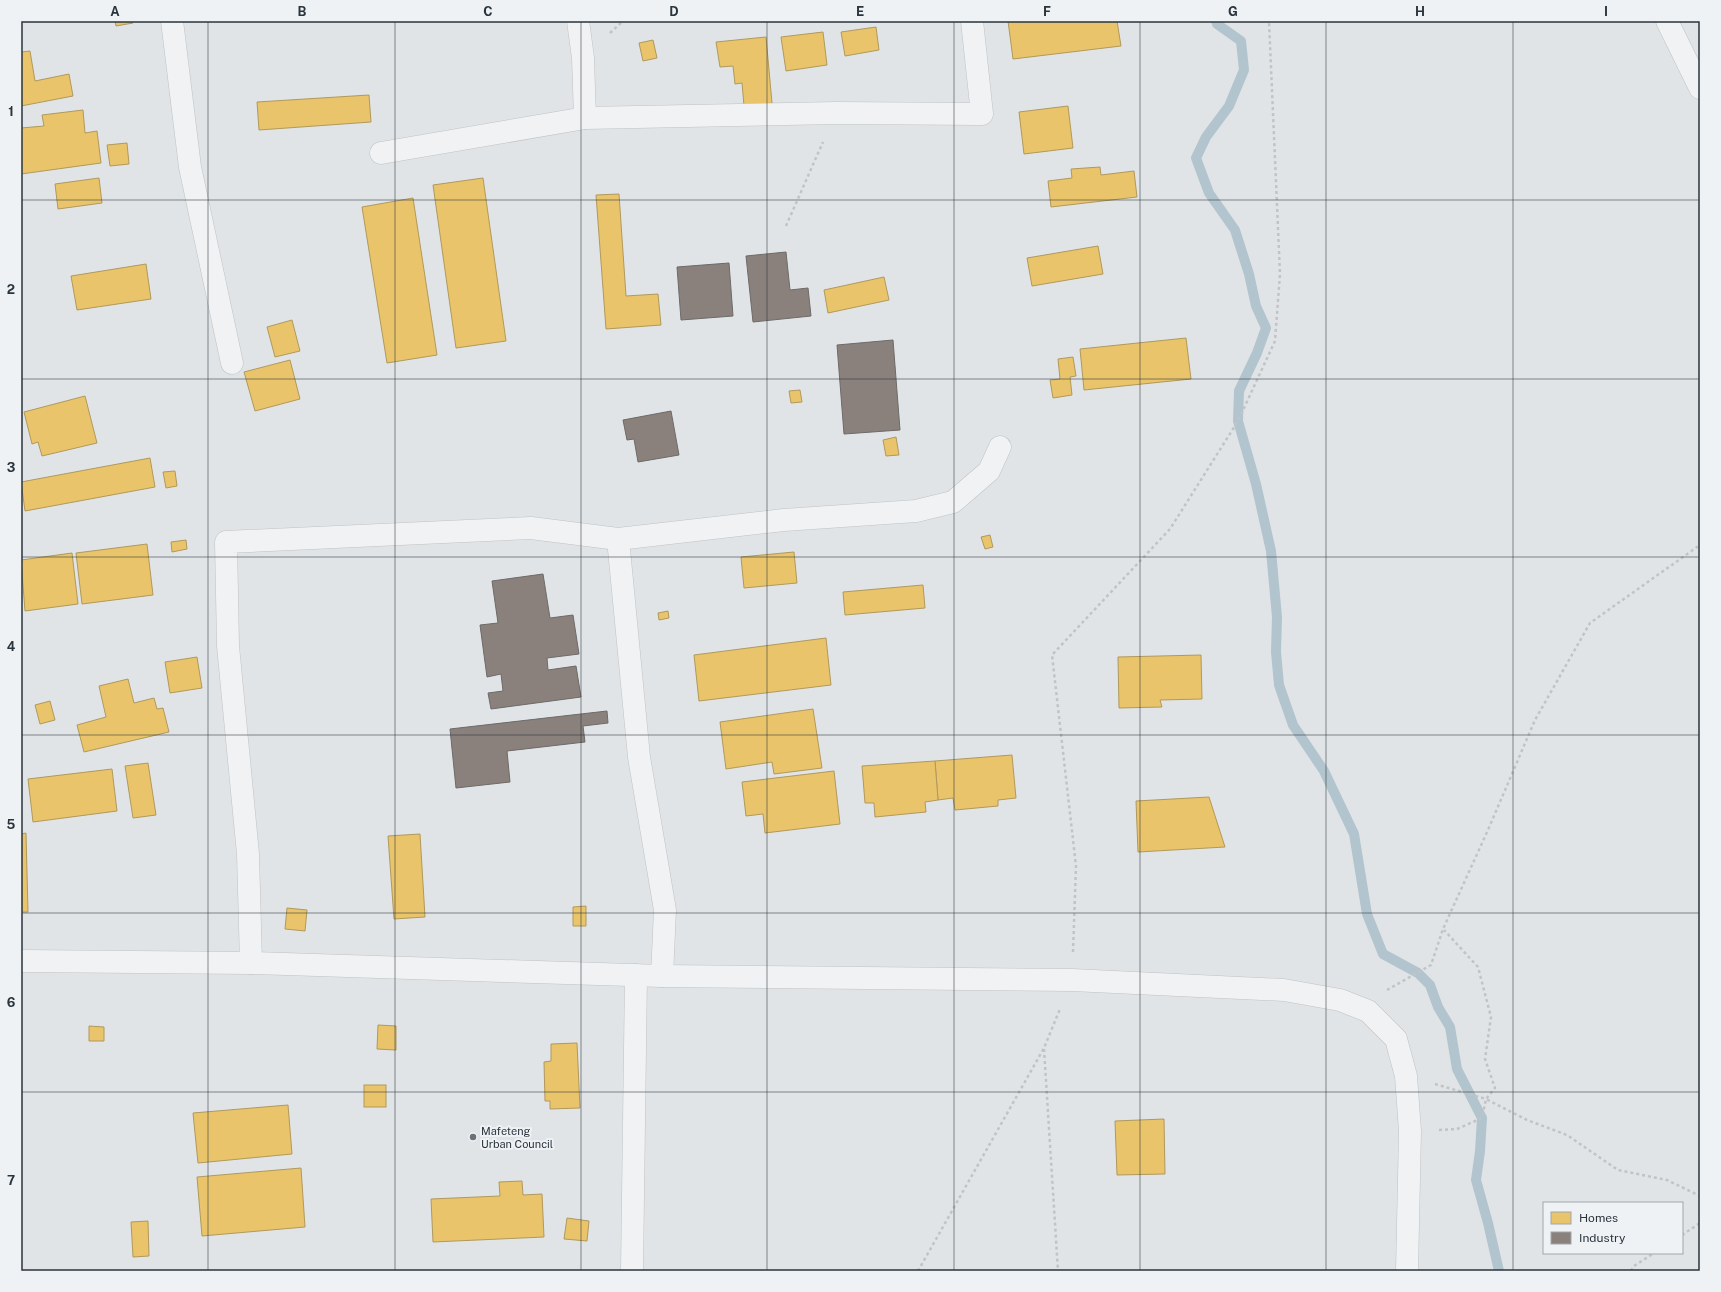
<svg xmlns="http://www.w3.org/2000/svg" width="1721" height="1292" viewBox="0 0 1721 1292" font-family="'Public Sans',sans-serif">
<rect width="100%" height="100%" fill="#e1e4e6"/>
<g fill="#e9c46a" stroke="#b0995c">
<polygon points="115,21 132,21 133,23 116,26"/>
<polygon points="1008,21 1117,21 1121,46 1013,59"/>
<polygon points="876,27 879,50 845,56 841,32"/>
<polygon points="823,32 827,65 786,71 781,37"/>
<polygon points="766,37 772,103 744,106 742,83 735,84 733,66 720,67 716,42"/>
<polygon points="653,40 657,58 643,61 639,43"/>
<polygon points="30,51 35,81 69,74 73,96 21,106 21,52"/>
<polygon points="369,95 371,122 259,130 257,102"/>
<polygon points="1068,106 1073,148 1024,154 1019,112"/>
<polygon points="83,110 85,133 97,131 101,163 21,174 21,128 44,126 42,115"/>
<polygon points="127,143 129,164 110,166 107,145"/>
<polygon points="1100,167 1101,175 1134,171 1137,197 1051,207 1048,181 1072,178 1071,169"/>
<polygon points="99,178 102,203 58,209 55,184"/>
<polygon points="483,178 506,341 456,348 433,185"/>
<polygon points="619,194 626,296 658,294 661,325 606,329 596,195"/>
<polygon points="413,198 437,355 387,363 362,207"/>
<polygon points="1098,246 1103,274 1032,286 1027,258"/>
<polygon points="146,264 151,299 77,310 71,276"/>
<polygon points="884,277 889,300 828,313 824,290"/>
<polygon points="292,320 300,351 275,357 267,327"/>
<polygon points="1186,338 1191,379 1084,390 1080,349"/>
<polygon points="1073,357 1076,376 1070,377 1072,395 1053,398 1050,380 1060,379 1058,359"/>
<polygon points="290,360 300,399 255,411 244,372"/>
<polygon points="800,390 802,402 791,403 789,391"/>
<polygon points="85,396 97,443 42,456 38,442 32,444 24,412"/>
<polygon points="896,437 899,455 886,456 883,440"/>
<polygon points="150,458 155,487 25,511 21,482"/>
<polygon points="175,471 177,486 166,488 163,472"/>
<polygon points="990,535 993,547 985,549 981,537"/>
<polygon points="186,540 187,549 172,552 171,542"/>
<polygon points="147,544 153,595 82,604 76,553"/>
<polygon points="794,552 797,583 744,588 741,557"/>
<polygon points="72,553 78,604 25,611 21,560"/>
<polygon points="923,585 925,608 845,615 843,592"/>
<polygon points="668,611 669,618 659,620 658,613"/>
<polygon points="826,638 831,685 699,701 694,655"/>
<polygon points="1201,655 1202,699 1160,700 1162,707 1119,708 1118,657"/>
<polygon points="197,657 202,688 170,693 165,662"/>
<polygon points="128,679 134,703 154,698 157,709 163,708 169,732 84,752 77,725 106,717 99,686"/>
<polygon points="50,701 55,720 40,724 35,705"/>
<polygon points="813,709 822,768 774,774 772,762 726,769 720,722"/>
<polygon points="1012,755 1016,798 998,800 998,806 955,810 953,798 938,800 935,761"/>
<polygon points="935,761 938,800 925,802 926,812 875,817 874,803 865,803 862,766"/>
<polygon points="148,763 156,815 133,818 125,766"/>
<polygon points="112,769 117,811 33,822 28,779"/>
<polygon points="834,771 840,824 765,833 763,814 746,816 742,782"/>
<polygon points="1209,797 1225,847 1138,852 1136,801"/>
<polygon points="26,833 28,912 21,912 21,834"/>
<polygon points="420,834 425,917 394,919 388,836"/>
<polygon points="586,906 586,926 573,926 573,907"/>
<polygon points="287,908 307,910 305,931 285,929"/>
<polygon points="378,1025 396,1026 396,1050 377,1049"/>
<polygon points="89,1026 104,1027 104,1041 89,1041"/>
<polygon points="577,1043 580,1108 550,1109 550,1101 545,1101 544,1062 551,1061 551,1044"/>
<rect x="364" y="1085" width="22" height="22"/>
<polygon points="288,1105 292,1154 198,1163 193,1113"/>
<polygon points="1164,1119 1165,1174 1117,1175 1115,1121"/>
<polygon points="301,1168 305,1227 202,1236 197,1177"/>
<polygon points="522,1181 523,1195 542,1194 544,1237 433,1242 431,1199 500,1196 499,1182"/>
<polygon points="567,1218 589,1221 587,1241 564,1239"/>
<polygon points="148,1221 149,1256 133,1257 131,1222"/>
</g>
<g fill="#8a817c" stroke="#6d6a69">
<polygon points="786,252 790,290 808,288 811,316 753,322 746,256"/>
<polygon points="729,263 733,316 681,320 677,267"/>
<polygon points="893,340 900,430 844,434 837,345"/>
<polygon points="671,411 679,455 638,462 634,439 627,440 623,420"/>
<polygon points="543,574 550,618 573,615 579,654 547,658 548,670 576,666 581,697 491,709 488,693 503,691 501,674 487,677 480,625 498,623 492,581"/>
<polygon points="607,711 608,723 583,726 585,742 507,751 510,782 456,788 450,729"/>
</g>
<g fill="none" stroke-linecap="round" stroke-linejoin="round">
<polyline stroke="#b2c4ce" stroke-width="10" points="1216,21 1217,24 1241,41 1244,70 1229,106 1206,137 1196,158 1209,193 1235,230 1249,274 1256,306 1266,328 1257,353 1239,391 1238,421 1256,484 1271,551 1277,617 1276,652 1279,685 1293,725 1324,771 1354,834 1367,914 1383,954 1418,973 1430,985 1438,1007 1450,1027 1457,1069 1482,1118 1480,1151 1476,1180 1488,1223 1499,1271"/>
<defs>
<g id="minor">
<polyline points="172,21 190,167 232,363"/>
<polyline points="578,21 583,58 585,118"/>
<polyline points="1667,21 1700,88"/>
<polyline points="381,153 585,118 836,113 982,114 972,21"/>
<polyline points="618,539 639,757 665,910 662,976"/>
<polyline points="21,961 251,963 662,976 1072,980 1284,990 1340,1000 1368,1011 1396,1039 1406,1076 1410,1131 1407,1271"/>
<polyline points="251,963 248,854 228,646 226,542 531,528 618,539 784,520 916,511 953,502 989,471 1000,447"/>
<polyline points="632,1271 636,975"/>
</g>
</defs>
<use href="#minor" stroke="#c0c2c4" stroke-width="23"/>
<g stroke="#c1c4c6" stroke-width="2.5" stroke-dasharray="3 3" stroke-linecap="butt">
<polyline points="610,33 623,21"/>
<polyline points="786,226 823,142"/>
<polyline points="1073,952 1076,866 1052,655 1170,529 1238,421 1275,341 1280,274 1269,21"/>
<polyline points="1387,990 1431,965 1443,929 1488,830 1535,720 1590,623 1700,545"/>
<polyline points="1044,1049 1058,1271"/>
<polyline points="1435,1084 1486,1099 1495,1088 1485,1059 1491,1017 1478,967 1444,930"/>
<polyline points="1439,1130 1457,1129 1482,1118 1486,1099 1527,1120 1567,1135 1618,1170 1667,1180 1700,1196"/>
<polyline points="1682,1235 1700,1223"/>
<polyline points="918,1271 1044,1048 1060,1009"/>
<polyline points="1631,1271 1634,1266 1654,1253"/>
</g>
<use href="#minor" stroke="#f0f2f3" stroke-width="22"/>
</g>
<path fill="none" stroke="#2a343d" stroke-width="1" stroke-opacity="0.55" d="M208 21V1271M395 21V1271M581 21V1271M767 21V1271M954 21V1271M1140 21V1271M1326 21V1271M1513 21V1271M21 200H1700M21 379H1700M21 557H1700M21 735H1700M21 913H1700M21 1092H1700"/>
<circle fill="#6a7278" stroke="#eff2f5" stroke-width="1.5" cx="473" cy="1137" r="4"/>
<g text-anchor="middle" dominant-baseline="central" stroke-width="4" stroke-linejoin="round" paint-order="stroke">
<g font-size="11" fill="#2a343d" stroke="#eff2f5" text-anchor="start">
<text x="481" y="1131">Mafeteng<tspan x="481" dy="13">Urban Council</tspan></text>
</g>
</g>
<rect width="1721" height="1292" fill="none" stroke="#eff2f5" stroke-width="44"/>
<rect x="1543" y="1202" width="140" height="52" fill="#eff2f5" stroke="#a0a6ab"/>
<rect x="1551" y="1212" width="20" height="12" fill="#e9c46a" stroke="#a0a6ab"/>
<text x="1579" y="1222" font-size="12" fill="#2a343d">Homes</text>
<rect x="1551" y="1232" width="20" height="12" fill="#8a817c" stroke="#a0a6ab"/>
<text x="1579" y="1242" font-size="12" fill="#2a343d">Industry</text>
<rect x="22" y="22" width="1677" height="1248" fill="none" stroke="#2a343d" stroke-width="1.5"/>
<g font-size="13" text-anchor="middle" font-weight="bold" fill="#2a343d">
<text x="115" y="16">A</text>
<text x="302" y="16">B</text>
<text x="488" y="16">C</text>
<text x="674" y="16">D</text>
<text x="860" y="16">E</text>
<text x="1047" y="16">F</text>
<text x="1233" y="16">G</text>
<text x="1420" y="16">H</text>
<text x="1606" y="16">I</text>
<text x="11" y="116">1</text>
<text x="11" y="294">2</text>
<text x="11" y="472">3</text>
<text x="11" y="651">4</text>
<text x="11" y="829">5</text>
<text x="11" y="1007">6</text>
<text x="11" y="1185">7</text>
</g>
</svg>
